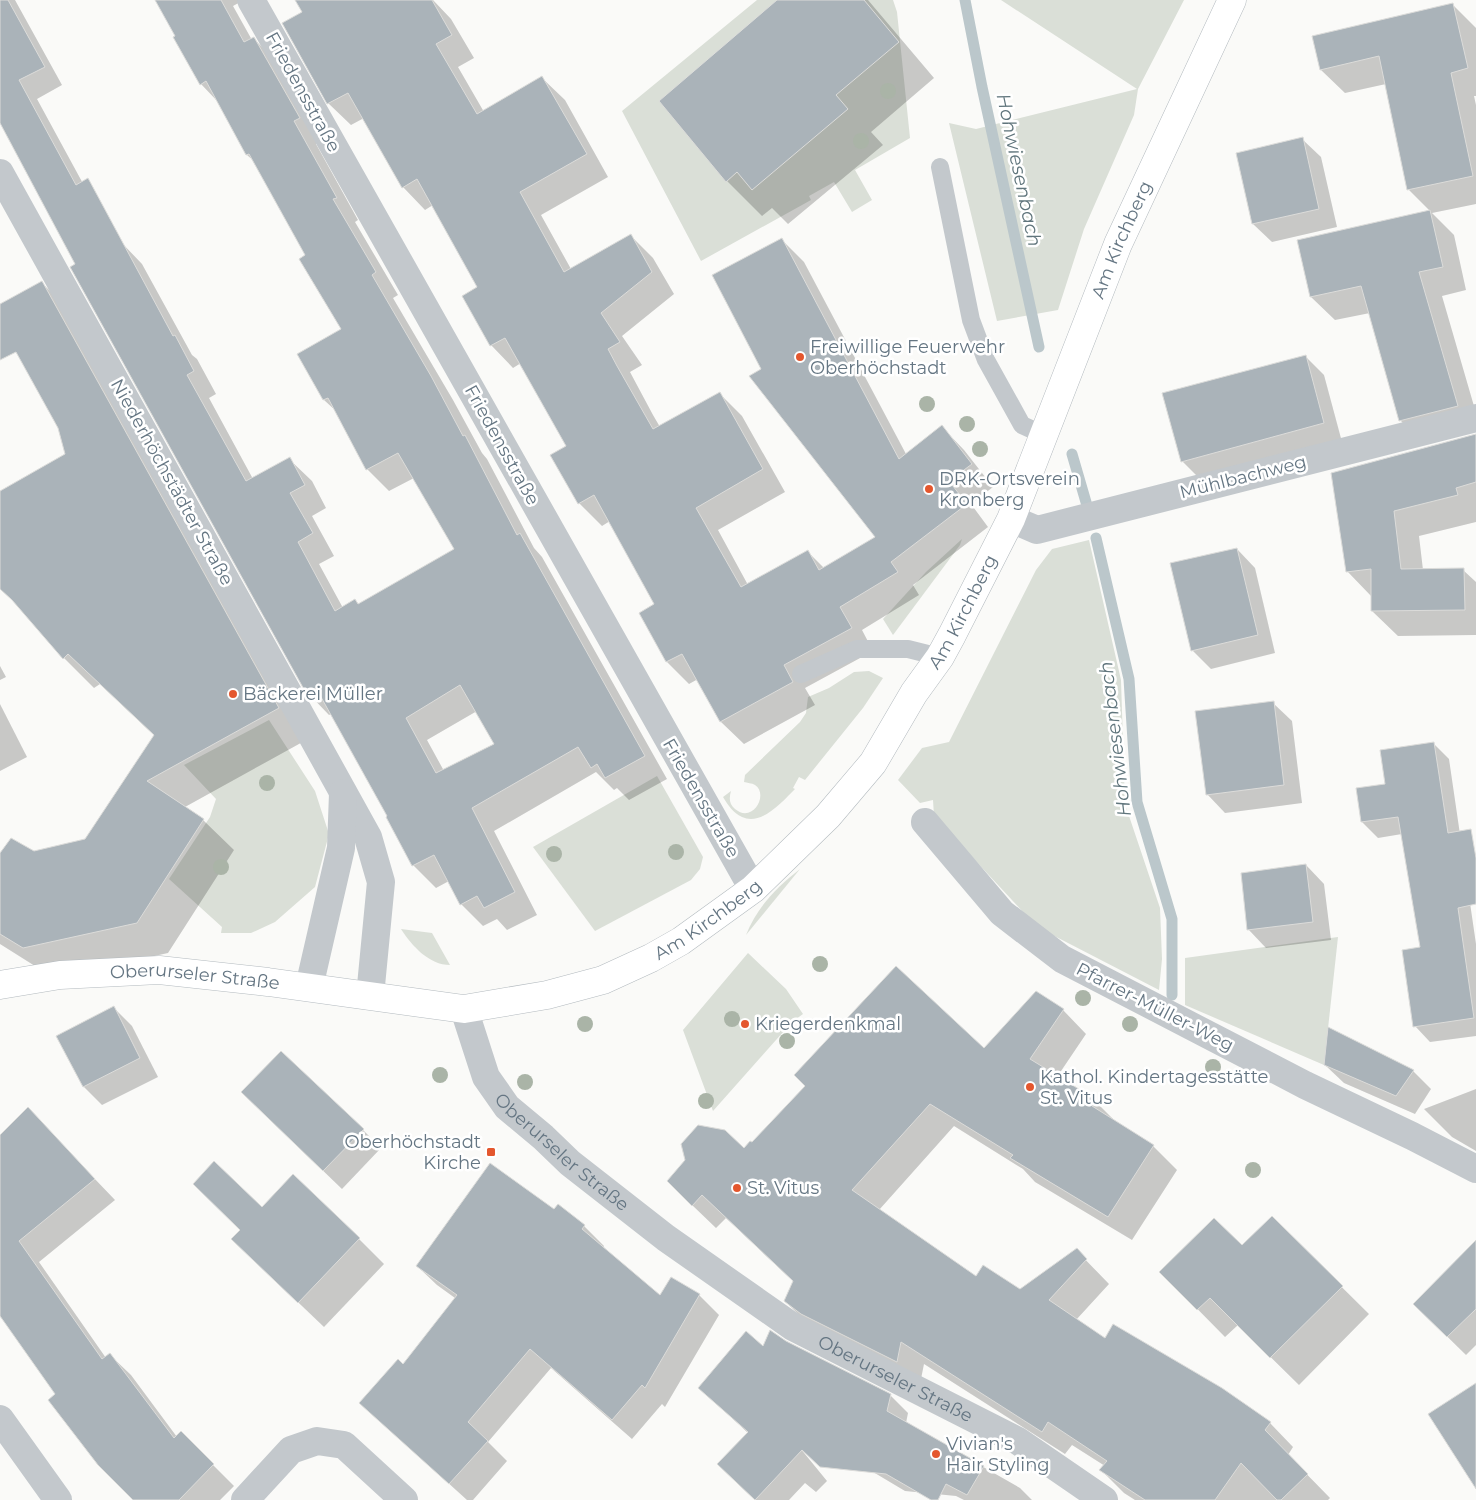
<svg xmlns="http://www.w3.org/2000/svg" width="1476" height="1500" viewBox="0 0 1476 1500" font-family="Montserrat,sans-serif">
<rect width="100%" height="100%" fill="#fafaf8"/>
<g fill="#dadfd7">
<polygon points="757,0 893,0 897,12 910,138 855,170 872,200 852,212 834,182 809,196 811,200 701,261 622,111"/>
<polygon points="1001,0 1184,0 1138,89 1134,115 1084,229 1058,310 997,321 949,123 976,129 1137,89"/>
<polygon points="962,539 960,545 893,635 883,619 926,572"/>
<polygon points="1089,540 1121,680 1125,804 1160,908 1162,959 1159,990 1037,927 934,816 933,800 920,803 898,780 922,748 949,742 1036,570 1052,549"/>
<path d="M869 671 883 678 863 708 805 780 799 777 793 788 795 789C783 801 762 826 742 817 733 813 728 805 723 797L731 791C729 798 729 804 735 809 753 824 769 794 755 785 752 783 747 783 744 782L745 775 800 722 806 713 808 697 829 688 854 672Z"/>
<polygon points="269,720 315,791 329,834 315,887 275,922 251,933 221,933 222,927 169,879 210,817 216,799 184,765"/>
<polygon points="657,776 703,857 700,869 691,880 595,931 533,847"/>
<path d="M800 869 746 935C757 907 776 888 800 869Z"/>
<path d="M401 929 432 933 450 965C429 965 412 946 401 929Z"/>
<polygon points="1338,937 1324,1065 1185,1005 1185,958"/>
<polygon points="748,953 786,989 803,1014 792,1022 713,1111 683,1030"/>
</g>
<g fill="#0003" fill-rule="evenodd">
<polygon points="0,0 15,0 62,85 37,99 105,224 0,117"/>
<path d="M156 0H244L233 6 252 40 254 39 276 61 321 141 316 144 358 220 355 222 398 295 393 298 453 400 482 453 487 459 534 548 542 557 667 779 629 800 617 788 614 790 596 772 494 831 537 915 507 930 497 919 483 926 461 904 449 881 436 888 413 865 388 818 389 817 331 714 329 715 307 692 120 241 142 264 192 355 197 359 216 394 209 398 253 479 289 459 312 481 326 508 312 516 334 556 319 564 343 608 355 601 359 604 456 550 414 478 389 491 367 469 336 411 324 400 299 354 342 330 307 256 256 163 247 155 219 103 201 84 177 36ZM477 711 496 745 444 771 427 740Z"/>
<polygon points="296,0 433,0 451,19 474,58 458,67 484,112 542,78 565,100 608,177 541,215 571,269 631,236 653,258 674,294 622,336 642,365 630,372 653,415 660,427 720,394 742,416 785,492 718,530 748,585 808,552 825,569 877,537 763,370 782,240 804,262 906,454 942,427 964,450 993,487 971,504 988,527 913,585 919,595 862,630 873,651 805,688 815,705 744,744 721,722 698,679 689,684 667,662 640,613 656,605 610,521 602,526 579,503 552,455 568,446 521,363 513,368 491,345 479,288 433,205 425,210 403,187 364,118 351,125 328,103 303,13"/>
<polygon points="779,0 868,0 934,78 871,132 883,145 788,224 772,208 762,216 727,181"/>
<polygon points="1452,4 1476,28 1476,96 1474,96 1476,105 1476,204 1432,213 1454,235 1466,290 1442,296 1476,413 1424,445 1401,421 1370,313 1335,320 1311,297 1430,211 1408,189 1386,84 1345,93 1321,70"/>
<polygon points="1302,139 1321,157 1337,227 1272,242 1253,224 1237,154"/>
<polygon points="42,283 73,314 308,739 185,807 203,820 234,850 168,953 54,978 0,944 0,855 34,853 85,840 155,736 100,684 94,688 64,658 0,584 0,492 72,452 0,322 0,306"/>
<polygon points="1305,356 1324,375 1342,442 1201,480 1182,461"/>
<polygon points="1476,435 1476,522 1419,536 1423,570 1463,570 1476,582 1476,635 1398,636 1372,611 1372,597 1347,571 1332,474"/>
<polygon points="1237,549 1255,568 1275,653 1211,669 1192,650"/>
<polygon points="0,666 6,677 0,680"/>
<polygon points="1273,703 1292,721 1302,803 1225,813 1207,794"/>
<polygon points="0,704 27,757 0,771"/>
<polygon points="1433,743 1449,759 1476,944 1476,1036 1430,1042 1415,1026 1422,948 1402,834 1378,838 1362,822"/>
<polygon points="1306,865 1324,884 1331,940 1266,948 1248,929"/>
<polygon points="114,1008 132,1026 158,1077 102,1105 84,1087 58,1036"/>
<polygon points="1063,1010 1086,1034 1057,1077 1094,1100 1118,1124 1153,1146 1177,1170 1132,1240 1035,1182 1023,1169 954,1126 879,1210 976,1278 1020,1291 1076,1250 1109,1284 1076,1320 1106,1340 1270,1423 1293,1447 1288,1455 1330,1498 1328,1500 1135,1500 1124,1493 1101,1470 1105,1466 1072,1445 1065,1454 924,1364 920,1384 809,1325 785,1301 794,1282 726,1218 716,1228 692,1205 744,1150 984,1050"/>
<polygon points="1325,1065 1413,1071 1431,1089 1415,1114 1344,1083"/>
<polygon points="1476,1089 1476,1151 1452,1137 1424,1109"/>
<polygon points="261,1111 363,1130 381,1148 342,1189"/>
<polygon points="48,1130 115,1200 39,1262 106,1358 110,1355 131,1375 177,1437 181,1433 234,1486 220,1500 134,1500 0,1314 0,1137"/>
<polygon points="262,1209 359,1239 384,1264 324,1327 258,1264 242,1230"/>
<polygon points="554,1211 584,1226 604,1246 603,1248 660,1297 671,1279 699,1295 719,1315 665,1407 662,1404 632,1439 551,1368 488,1442 507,1461 473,1500 467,1500 360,1403 403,1366 455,1298 437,1285 417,1266"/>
<polygon points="1272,1218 1369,1314 1299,1385 1238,1325 1225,1337 1161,1272 1242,1247"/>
<polygon points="1476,1267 1476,1345 1466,1355 1414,1304"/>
<polygon points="785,1342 890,1395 908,1413 906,1423 1020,1488 1032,1500 964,1500 956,1496 905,1491 769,1410 827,1481 816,1492 805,1483 789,1500 755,1500 736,1482 748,1433 700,1388 763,1348"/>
</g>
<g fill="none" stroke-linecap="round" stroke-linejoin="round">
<g stroke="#bbc7cb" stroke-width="11">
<polyline points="965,0 982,87 1039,347"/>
<polyline points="1072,454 1088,509"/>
<polyline points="1096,538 1129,679 1137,802 1172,919 1172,995"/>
</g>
</g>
<g fill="#aab3b9" stroke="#dcdcda" fill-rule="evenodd">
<path d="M0 0H8L45 67 19 80 76 185 88 178 173 336 175 335 194 371 187 375 246 481 290 457 305 485 290 493 313 533 298 542 335 611 355 599 358 604 454 549 398 453 366 470 328 398 323 400 297 354 341 329 299 259 305 255 249 154 246 155 206 81 200 85 173 37 175 36 155 0H221L244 42 254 37 300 118 294 121 337 198 333 199 376 272 372 275 431 376 463 436 465 435 517 535 520 533 645 756 605 778 597 764 591 768 578 747 472 808 515 892 484 908 477 896 460 905 434 855 412 866 386 817 387 816 316 688 306 693 70 267 75 264 0 123ZM460 685 494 744 436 773 406 718Z"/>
<polygon points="295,0 432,0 452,35 436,44 477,114 542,76 587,154 520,192 564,272 631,234 652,272 601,313 620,342 608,349 617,366 653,429 720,392 763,469 696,508 741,587 808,550 819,570 875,537 749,376 761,369 712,275 782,238 899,459 942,425 972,464 949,481 967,504 891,562 898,572 840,607 852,628 784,665 793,682 720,722 682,654 666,662 639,613 654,604 594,495 578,504 550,455 566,446 505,338 490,346 462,296 477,287 417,179 402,188 348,93 327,104 282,23 302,12"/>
<polygon points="777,0 864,0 899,42 836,95 848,109 752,190 737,172 726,182 659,101"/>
<polygon points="1453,3 1468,68 1451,73 1473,176 1407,190 1379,56 1320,70 1312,36"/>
<polygon points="1303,137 1319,209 1252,224 1236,153"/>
<polygon points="1430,210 1443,267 1419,272 1458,406 1399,421 1361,286 1310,297 1297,240"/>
<polygon points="42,281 279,708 147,781 204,819 137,923 23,948 0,934 0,853 11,838 34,851 85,839 154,735 68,654 63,659 12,600 0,589 0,491 65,454 58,428 16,352 0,360 0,304"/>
<polygon points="1306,355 1324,423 1181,462 1162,393"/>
<polygon points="1476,434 1476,482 1456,488 1458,495 1394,511 1401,569 1464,568 1465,610 1371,611 1371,569 1346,572 1331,473"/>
<polygon points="1237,548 1258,635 1191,651 1170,563"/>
<polygon points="1274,701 1284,785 1206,795 1195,711"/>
<polygon points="1434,742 1448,833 1471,829 1476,858 1476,904 1458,908 1474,1018 1413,1027 1402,950 1420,947 1398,817 1361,822 1356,788 1385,784 1380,750"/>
<polygon points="1306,864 1313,922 1247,930 1241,873"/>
<polygon points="896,966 984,1048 1036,991 1064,1009 1030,1059 1095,1099 1092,1106 1154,1145 1108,1217 1010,1158 1013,1155 930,1104 852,1190 976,1276 983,1265 1020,1289 1077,1248 1087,1259 1049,1300 1105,1338 1113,1324 1222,1388 1271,1422 1265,1430 1308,1474 1281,1500 1277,1500 1241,1463 1215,1500 1145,1500 1099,1470 1107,1461 1048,1422 1042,1432 901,1342 897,1362 801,1314 784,1301 793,1281 702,1195 692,1206 667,1181 685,1160 681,1144 698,1125 725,1130 744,1148 750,1141 752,1142 805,1086 794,1075"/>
<polygon points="114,1006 140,1058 83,1087 56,1036"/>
<polygon points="1328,1027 1414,1070 1396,1096 1324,1065"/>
<polygon points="281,1051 364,1129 323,1171 241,1092"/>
<polygon points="28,1107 95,1179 19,1241 102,1359 110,1353 174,1438 181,1431 214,1464 179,1500 133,1500 98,1465 48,1400 55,1394 0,1316 0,1135"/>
<polygon points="214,1161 262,1207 293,1174 360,1238 298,1303 231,1239 240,1230 193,1184"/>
<polygon points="490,1163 554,1209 558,1204 585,1225 582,1229 660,1295 671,1277 700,1294 645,1388 642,1385 612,1420 530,1349 468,1422 488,1441 449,1484 359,1403 398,1359 403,1364 457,1295 416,1266"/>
<polygon points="1272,1216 1343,1286 1270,1358 1210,1298 1197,1310 1159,1272 1214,1218 1242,1245"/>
<polygon points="1476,1240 1476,1309 1447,1337 1413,1304"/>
<polygon points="770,1330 786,1341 891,1394 887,1411 984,1466 967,1495 946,1484 938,1500 931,1500 886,1474 820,1467 802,1450 755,1500 717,1464 748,1432 698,1388 746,1331 763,1346"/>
<polygon points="1476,1383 1476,1489 1428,1414"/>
</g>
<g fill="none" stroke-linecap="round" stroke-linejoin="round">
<defs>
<g id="secondary">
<path id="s2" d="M0 985 60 975 159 970 268 982 464 1009 547 995 603 980 651 958 681 941 753 889 828 816 873 763 914 693 940 657 952 635 1011 519 1118 244 1232 0"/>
</g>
</defs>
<use href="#secondary" stroke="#b3babf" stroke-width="29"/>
<g stroke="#c3c8cc" stroke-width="18">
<polyline points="940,167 971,320 986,360 1022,425 1044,435"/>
<polyline points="801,674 857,649 908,649 940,657"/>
</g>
<g stroke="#c3c8cc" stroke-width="28">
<polyline points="251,0 753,889"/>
<polyline points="1011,519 1037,530 1476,418"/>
<polyline points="925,822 1002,913 1062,959 1305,1085 1412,1136 1476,1169"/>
<polyline points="0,1419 58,1500"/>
<polyline points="245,1500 291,1450 317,1441 344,1445 404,1500"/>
</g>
<g stroke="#c3c8cc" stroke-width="28">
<polyline points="0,173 368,837 381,882 370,996"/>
<polyline points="309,987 341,848 343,793"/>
<path id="s1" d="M464 1009 486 1077 507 1107 543 1137 570 1163 666 1238 793 1327 1018 1441 1104 1500"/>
</g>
<use href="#secondary" stroke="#fff" stroke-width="28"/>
</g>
<g fill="#aab4a7">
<circle cx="888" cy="91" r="8"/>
<circle cx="861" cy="141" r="8"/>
<circle cx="927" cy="404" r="8"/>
<circle cx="967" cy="424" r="8"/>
<circle cx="980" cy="449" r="8"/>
<circle cx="267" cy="783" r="8"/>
<circle cx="676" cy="852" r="8"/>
<circle cx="554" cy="854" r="8"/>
<circle cx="221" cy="867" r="8"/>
<circle cx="820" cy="964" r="8"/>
<circle cx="1083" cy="998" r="8"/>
<circle cx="732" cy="1019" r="8"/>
<circle cx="585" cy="1024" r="8"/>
<circle cx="1130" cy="1024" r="8"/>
<circle cx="787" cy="1041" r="8"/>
<circle cx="1213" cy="1067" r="8"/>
<circle cx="440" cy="1075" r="8"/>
<circle cx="525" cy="1082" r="8"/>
<circle cx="706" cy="1101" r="8"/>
<circle cx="1253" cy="1170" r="8"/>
</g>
<g fill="#e4572e" stroke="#fff" stroke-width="2">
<circle cx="800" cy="357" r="5"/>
<circle cx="929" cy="489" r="5"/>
<circle cx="233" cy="694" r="5"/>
<circle cx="745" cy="1024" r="5"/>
<circle cx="1030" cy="1087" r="5"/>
<rect x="486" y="1147" width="10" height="10" rx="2.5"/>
<circle cx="737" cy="1188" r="5"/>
<circle cx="936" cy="1454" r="5"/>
</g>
<g text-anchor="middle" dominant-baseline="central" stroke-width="5" stroke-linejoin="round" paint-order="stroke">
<g font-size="18" fill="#657683" stroke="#fff">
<text transform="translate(303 92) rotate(61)">Friedensstraße</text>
<text stroke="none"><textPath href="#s2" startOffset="1541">Am Kirchberg</textPath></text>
<text transform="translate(502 445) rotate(61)">Friedensstraße</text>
<text transform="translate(1243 477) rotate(-14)">Mühlbachweg</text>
<text transform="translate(172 482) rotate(61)">Niederhöchstädter Straße</text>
<text stroke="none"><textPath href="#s2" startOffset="1136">Am Kirchberg</textPath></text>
<text transform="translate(701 798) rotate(60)">Friedensstraße</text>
<text stroke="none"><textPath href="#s2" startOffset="731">Am Kirchberg</textPath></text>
<text stroke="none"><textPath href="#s2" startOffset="196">Oberurseler Straße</textPath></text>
<text transform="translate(1155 1007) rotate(27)">Pfarrer-Müller-Weg</text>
<text stroke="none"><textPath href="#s1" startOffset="179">Oberurseler Straße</textPath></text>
<text stroke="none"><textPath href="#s1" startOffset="584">Oberurseler Straße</textPath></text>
</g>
<g font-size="18" fill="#657683" stroke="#fff" text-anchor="start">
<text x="810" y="347">Freiwillige Feuerwehr<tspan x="810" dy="21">Oberhöchstadt</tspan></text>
<text x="939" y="479">DRK-Ortsverein<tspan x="939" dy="21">Kronberg</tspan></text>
<text x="243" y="694">Bäckerei Müller</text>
<text x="755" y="1024">Kriegerdenkmal</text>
<text x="1040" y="1077">Kathol. Kindertagesstätte<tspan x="1040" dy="21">St. Vitus</tspan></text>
<text x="481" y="1142" text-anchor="end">Oberhöchstadt<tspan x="481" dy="21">Kirche</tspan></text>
<text x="747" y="1188">St. Vitus</text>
<text x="946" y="1444">Vivian's<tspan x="946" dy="21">Hair Styling</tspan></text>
</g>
<g font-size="19" font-style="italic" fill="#60757c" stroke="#fff">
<text transform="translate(1019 170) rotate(78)">Hohwiesenbach</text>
<text transform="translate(1115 739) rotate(-97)">Hohwiesenbach</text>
</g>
</g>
</svg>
